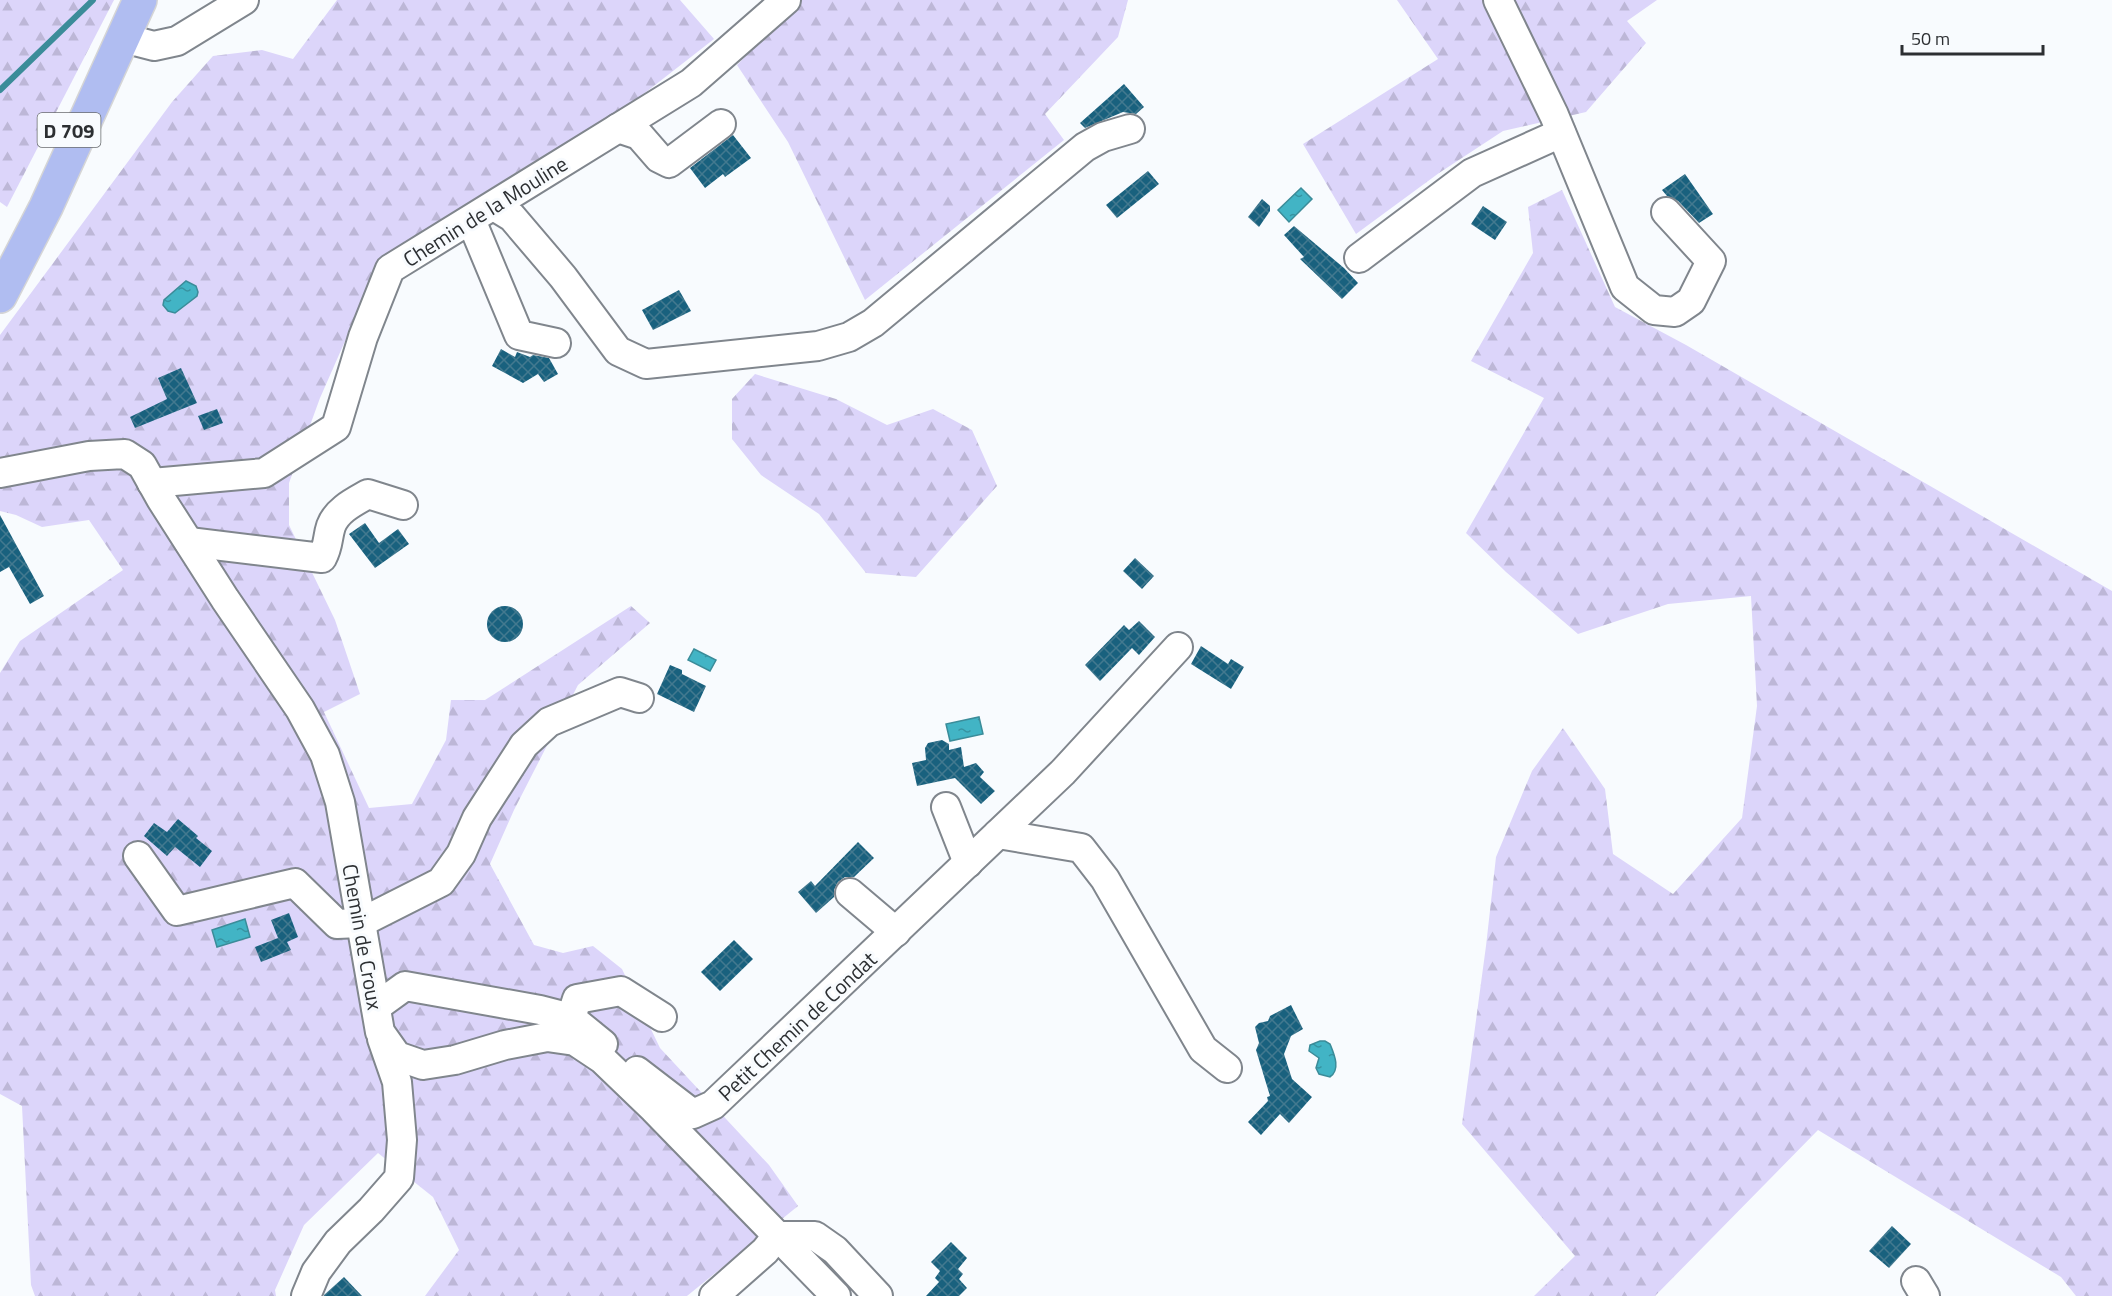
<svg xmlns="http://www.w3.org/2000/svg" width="2112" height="1296" viewBox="0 0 2112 1296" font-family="'Titillium Web',sans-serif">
<defs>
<pattern id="forest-firs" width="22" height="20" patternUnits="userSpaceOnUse" patternTransform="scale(1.5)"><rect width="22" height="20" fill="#dcd5fa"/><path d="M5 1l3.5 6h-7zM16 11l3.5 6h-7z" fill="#bdb7d7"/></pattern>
<pattern id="water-ripples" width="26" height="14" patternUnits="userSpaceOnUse" patternTransform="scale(1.5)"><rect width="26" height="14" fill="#42b4c5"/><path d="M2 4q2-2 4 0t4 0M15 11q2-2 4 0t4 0" fill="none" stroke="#3793a1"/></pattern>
<pattern id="building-cross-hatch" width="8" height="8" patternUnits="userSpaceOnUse" patternTransform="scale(1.5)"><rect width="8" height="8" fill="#19617e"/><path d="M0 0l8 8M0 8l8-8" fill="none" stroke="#43798f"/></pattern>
</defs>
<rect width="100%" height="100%" fill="#f8fbfe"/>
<g fill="url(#forest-firs)">
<polygon points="0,0 114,0 7,207 0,202"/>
<polygon points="337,0 680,0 714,39 632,103 515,173 382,257 320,398 289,483 289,525 335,620 360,694 324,712 369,808 412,804 446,740 451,700 485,700 631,606 650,623 578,685 514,810 490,864 534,945 563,953 593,946 622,969 660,1048 769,1165 798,1206 687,1296 425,1296 459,1250 433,1197 378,1153 304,1225 275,1290 276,1296 35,1296 31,1285 22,1106 0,1094 0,673 20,641 123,570 89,520 42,527 16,515 0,511 0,335 172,102 213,56 262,50 293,59"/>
<polygon points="801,0 1128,0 1118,37 1045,114 1064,140 865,300 788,142 737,65"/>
<polygon points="1397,0 1657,0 1627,21 1646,43 1586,112 1503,131 1439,173 1356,234 1303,144 1438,59"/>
<polygon points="1562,190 1615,307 1686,345 2112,591 2112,1296 2076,1296 2061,1277 1818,1130 1655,1296 1534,1296 1575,1256 1462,1124 1486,946 1496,857 1532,771 1563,728 1605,789 1613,854 1673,894 1742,818 1757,706 1751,596 1668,604 1578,634 1506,572 1466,533 1544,398 1471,361 1533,253 1528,207"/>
<polygon points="755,374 836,399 887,425 933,409 972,430 997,486 916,577 866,573 819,514 761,475 732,439 732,399"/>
</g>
<g fill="url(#water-ripples)" stroke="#3b8c99" stroke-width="1.5">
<polygon points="1301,188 1312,199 1289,222 1278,210"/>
<polygon points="186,281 196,286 198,292 197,296 175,313 168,311 163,305 164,300"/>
<polygon points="694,649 716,660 710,671 688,660"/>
<polygon points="979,717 983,734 950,741 946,724"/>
<polygon points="245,919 250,937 217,947 212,930"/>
<path d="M1320 1041H1325L1330 1044C1334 1054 1341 1069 1330 1077L1319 1074 1316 1068 1319 1058 1309 1051 1310 1045Z"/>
</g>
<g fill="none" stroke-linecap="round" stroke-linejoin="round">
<polyline stroke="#3b8c99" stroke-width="6" points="0,90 93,0"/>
</g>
<g fill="url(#building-cross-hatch)">
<polygon points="1124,84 1144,107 1136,114 1123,112 1085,128 1080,123"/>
<polygon points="733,135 751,158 725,177 723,174 705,188 690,168"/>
<polygon points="1148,171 1159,184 1117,218 1106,205"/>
<polygon points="1685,174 1713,214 1699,223 1678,201 1667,196 1662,190"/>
<polygon points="1262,199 1270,206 1270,211 1259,227 1248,217"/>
<polygon points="1483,206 1507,222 1495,240 1471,224"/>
<polygon points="1294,226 1344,268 1358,283 1342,299 1300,259 1304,257 1284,235"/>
<polygon points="679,290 691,311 653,330 642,310"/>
<polygon points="501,349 515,357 517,352 530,357 533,355 549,358 558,374 544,382 538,374 523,383 492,366"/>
<polygon points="181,368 197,403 135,428 130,417 167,399 158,378"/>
<polygon points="217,409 223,423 204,430 198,416"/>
<polygon points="0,515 44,596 30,604 9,567 0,572"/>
<polygon points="365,523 379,543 398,529 409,544 375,568 349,534"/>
<polygon points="1135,558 1154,576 1142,589 1123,571"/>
<circle cx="505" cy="624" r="18"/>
<polygon points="1139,621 1155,637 1139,655 1132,648 1100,681 1085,665 1124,625 1129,630"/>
<polygon points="1201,646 1228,664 1231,659 1244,667 1231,689 1191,664"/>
<polygon points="670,665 682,670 682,674 706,686 694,712 657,694"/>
<polygon points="942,740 949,744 949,750 961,747 964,767 976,763 984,772 980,777 995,791 981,804 955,778 917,786 912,763 926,760 925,748 928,743"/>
<polygon points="178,819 198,836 196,838 212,851 200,867 175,847 167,856 144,836 154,823 167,832"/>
<polygon points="858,842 874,858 854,877 845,877 838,882 834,890 834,897 816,913 798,892 811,881 815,886"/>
<polygon points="289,913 298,937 287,942 291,950 261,962 255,947 278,938 271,920"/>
<polygon points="734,940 753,959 720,991 701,972"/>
<polygon points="1291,1005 1303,1029 1291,1036 1284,1054 1292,1079 1312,1097 1289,1123 1280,1114 1261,1135 1248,1122 1268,1101 1267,1097 1270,1096 1256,1050 1259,1043 1255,1027 1259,1023 1268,1021 1270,1016"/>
<polygon points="1892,1226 1911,1244 1889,1268 1869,1251"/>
<polygon points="951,1242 967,1258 958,1269 963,1274 959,1279 967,1288 959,1296 926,1296 939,1282 935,1278 940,1271 931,1262"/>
<polygon points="344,1277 362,1296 324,1296 324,1295"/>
</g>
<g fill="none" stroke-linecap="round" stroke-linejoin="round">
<defs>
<g id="minor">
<polyline points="1498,0 1554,115 1625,287 1654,310 1675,312 1691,301 1711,261 1666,212"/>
<polyline points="123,38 154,46 177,41 244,0"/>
<polyline points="618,128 639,135 659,158 669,163 721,124"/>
<polyline points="494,206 512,217 563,277 618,351 646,364 818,346 849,337 873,323 1085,147 1103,137 1130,129"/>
<polyline points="471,220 519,335 556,343"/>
<polyline points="1359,258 1472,173 1561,133"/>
<polyline points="0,473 89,456 125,454 142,465 161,499 225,599 300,709 325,755 340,802 380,1032 397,1056 423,1065 455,1060 505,1045 547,1037 575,1041 602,1059 654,1109 836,1296"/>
<polyline points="152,483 264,473 336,427 363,337 390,269 691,83 786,0"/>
<path d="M189 542 322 558C329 545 327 538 331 526 337 510 354 502 368 494L403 505"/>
<polyline points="946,807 968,863"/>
<polyline points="998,834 1081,848 1105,879 1203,1049 1227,1068"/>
<polyline points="138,856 177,911 295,883 337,924 360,923 441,882 461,854 477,818 524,745 549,722 620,692 639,698"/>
<polyline points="850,893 896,932"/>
<polyline points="376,1007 405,986 540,1010 571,1018 603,1044"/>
<polyline points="571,1018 577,999 621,991 662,1017"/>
<polyline points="637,1071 693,1114 713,1105 1063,772 1178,647"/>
<polyline points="1916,1281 1925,1296"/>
<polyline points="306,1296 316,1272 338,1242 371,1210 399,1178 402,1140 397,1082 382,1039"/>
<polyline points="714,1296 765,1251 777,1236 815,1236 835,1250 878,1296"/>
</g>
<polyline id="major" points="0,296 46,207 140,0"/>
</defs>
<use href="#minor" stroke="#80868d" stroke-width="32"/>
<use href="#major" stroke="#d5d5d6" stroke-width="36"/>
<use href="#minor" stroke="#fff" stroke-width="28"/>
<use href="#major" stroke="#b0bdf1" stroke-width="33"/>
</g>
<g text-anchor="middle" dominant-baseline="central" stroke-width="6" stroke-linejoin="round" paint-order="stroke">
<rect fill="#f8fbfe" stroke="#696c6f" stroke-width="1.5" x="37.5" y="113" width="63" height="34" rx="4.5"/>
<g font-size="20" font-weight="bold" fill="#2c2f32">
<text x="69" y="130">D 709</text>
</g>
<g font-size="21" fill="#2c2f32" stroke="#f8fbfe">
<text transform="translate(485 211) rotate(-32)">Chemin de la Mouline</text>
<text transform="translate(363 937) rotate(80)">Chemin de Croux</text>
<text transform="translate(797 1026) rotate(-43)">Petit Chemin de Condat</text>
</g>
</g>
<path d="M1902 45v9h141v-9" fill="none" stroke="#2c2f32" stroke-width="3"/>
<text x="1911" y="45" font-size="18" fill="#2c2f32" stroke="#f8fbfe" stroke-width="4.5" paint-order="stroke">50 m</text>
</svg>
